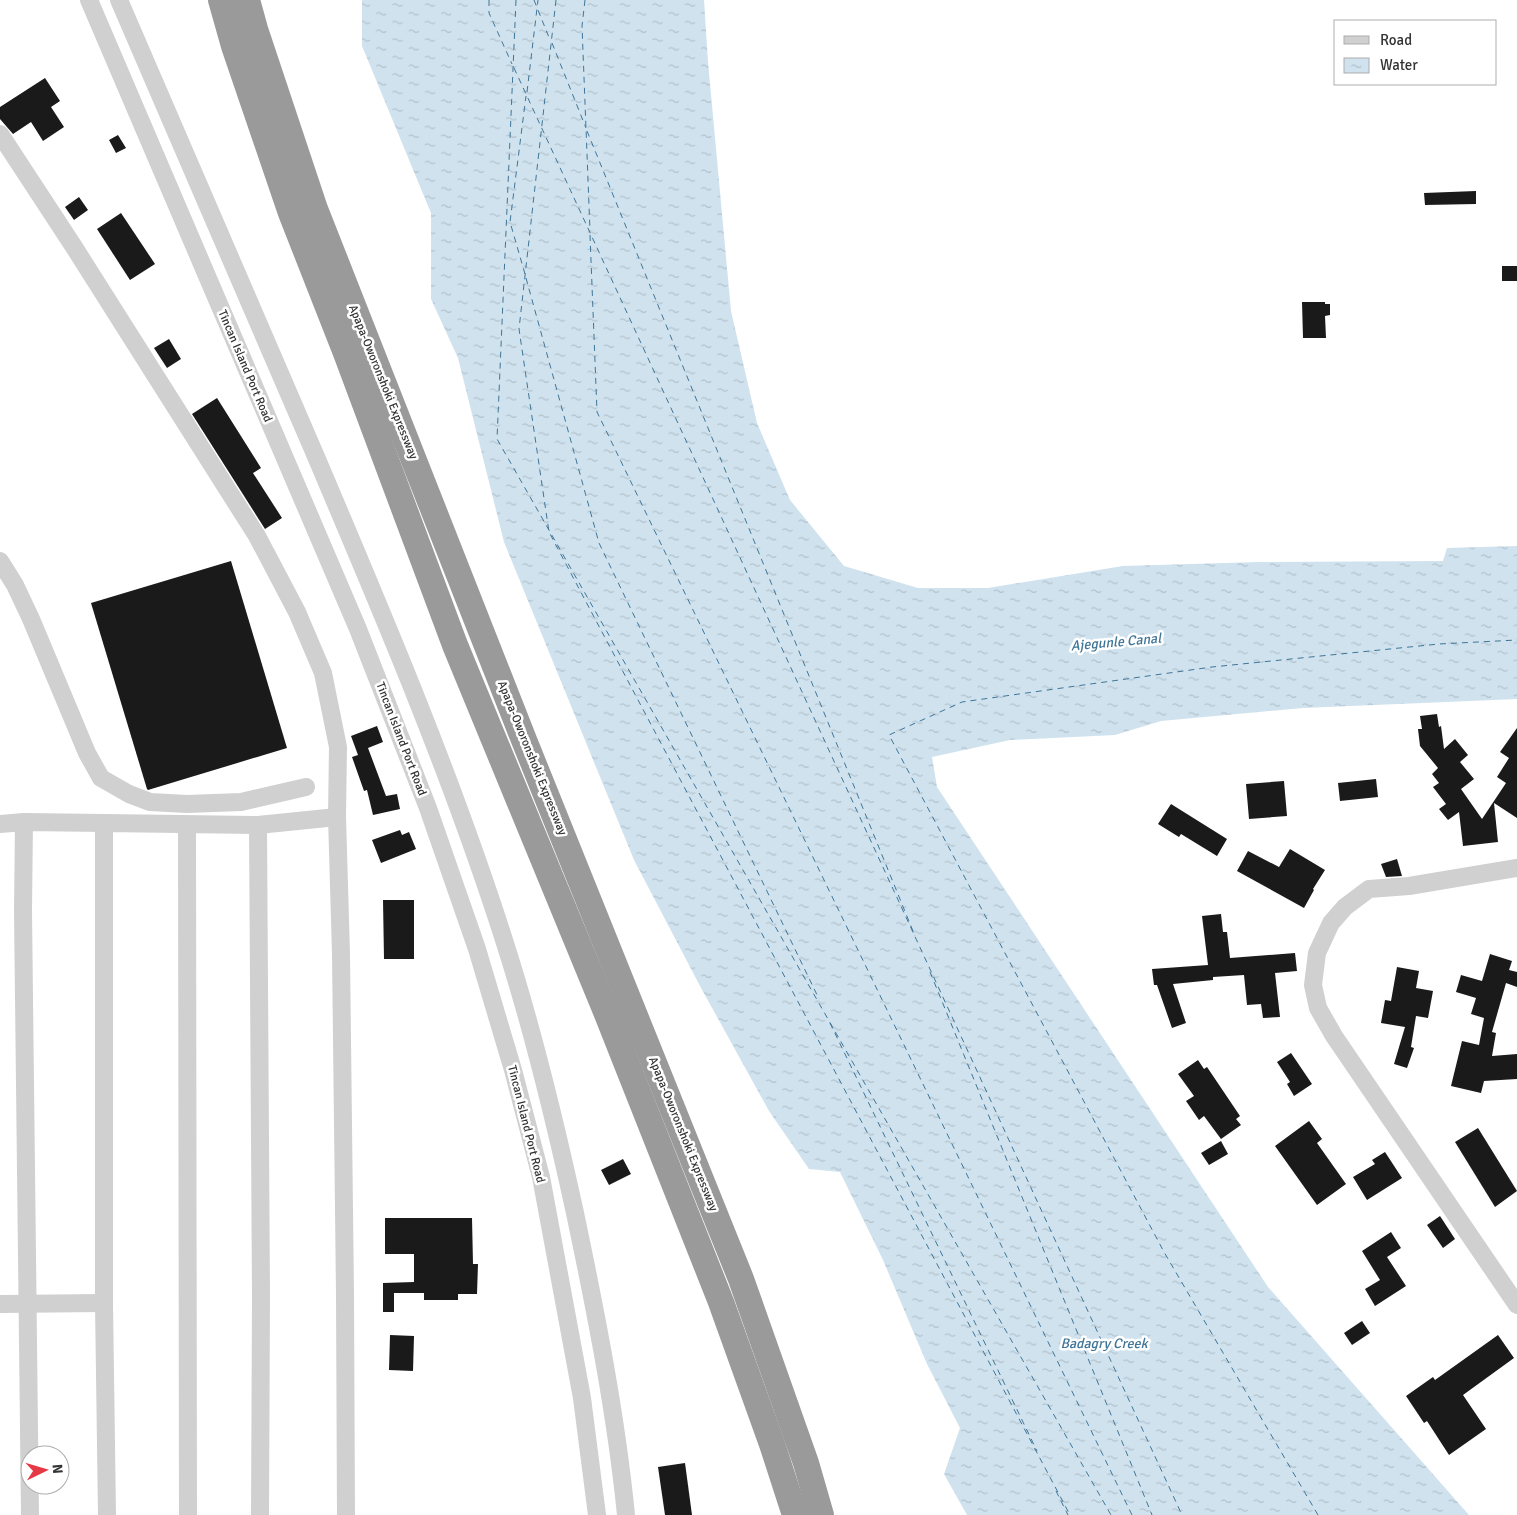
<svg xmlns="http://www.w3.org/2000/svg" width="1517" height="1515" viewBox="0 0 1517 1515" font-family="Signika,sans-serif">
<defs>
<pattern id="water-ripples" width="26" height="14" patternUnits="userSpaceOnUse" patternTransform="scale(1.25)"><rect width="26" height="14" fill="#cfe2ee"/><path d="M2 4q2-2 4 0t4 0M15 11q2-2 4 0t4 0" fill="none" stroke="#b2c2cd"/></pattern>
</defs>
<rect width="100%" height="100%" fill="#fff"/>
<polygon fill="url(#water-ripples)" points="362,0 704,0 708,62 731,311 757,423 790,500 844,566 918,588 988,588 1123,566 1259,562 1443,561 1447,548 1517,546 1517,699 1303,708 1161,721 1115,735 1010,740 932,757 937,787 1268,1287 1469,1515 967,1515 944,1474 960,1428 927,1364 883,1260 840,1172 809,1169 769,1111 700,986 634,860 504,542 458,358 431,299 431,213 362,46"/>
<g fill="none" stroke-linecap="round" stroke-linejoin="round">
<g stroke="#3f7597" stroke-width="1" stroke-dasharray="6 5" stroke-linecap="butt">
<polyline points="489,0 489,13 512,64"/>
<polyline points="516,0 497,439 1111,1515"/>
<polyline points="534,0 550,40"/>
<polyline points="556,0 519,329 549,532 1070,1515"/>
<polyline points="585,0 582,26 590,231"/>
<polyline points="552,43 586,128"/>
<polyline points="514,68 1182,1515"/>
<polyline points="527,92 538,0"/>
<polyline points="587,131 915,936"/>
<polyline points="590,235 597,412 1132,1515"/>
<polyline points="525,274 510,222 526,96"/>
<polyline points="526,278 599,543 819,999"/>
<polyline points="930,972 1152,1515"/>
<polyline points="830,1023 1037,1451"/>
<polyline points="1056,1491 1068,1515"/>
<polyline points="1318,1515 1164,1252 889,735 962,702 1212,667 1439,644 1517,640"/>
</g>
</g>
<g fill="#1a1a1a">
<polygon points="45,78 60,101 51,107 64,127 43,141 31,122 13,134 0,119 0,107"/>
<polygon points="118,135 126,148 116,153 109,140"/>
<polygon points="1476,191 1476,204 1425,205 1424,193"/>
<polygon points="79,197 88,210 74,220 65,207"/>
<polygon points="121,213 155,264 130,280 97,229"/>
<rect x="1502" y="266" width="15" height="15"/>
<polygon points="1302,302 1325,302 1325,304 1330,304 1330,315 1325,316 1326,338 1303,338"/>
<polygon points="169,339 181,359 167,368 154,348"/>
<polygon points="217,398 261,468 253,473 282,518 265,529 192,414"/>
<polygon points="231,561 287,748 148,790 147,789 91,603"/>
<polygon points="1437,714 1439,727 1441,726 1444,749 1455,739 1468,755 1460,762 1474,779 1461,789 1482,819 1506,783 1497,777 1509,758 1500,752 1517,728 1517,818 1494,803 1498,842 1463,846 1459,812 1448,820 1439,809 1446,804 1433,787 1439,783 1432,774 1438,768 1420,746 1418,729 1422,729 1420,716"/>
<polygon points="377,726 383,742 368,748 386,796 397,794 400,809 373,815 367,790 364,791 352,757 358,755 351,736"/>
<polygon points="1376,779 1378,797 1340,801 1338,783"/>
<polygon points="1284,781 1287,816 1249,819 1246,784"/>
<polygon points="1171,804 1227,839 1217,856 1181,834 1179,837 1158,824"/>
<polygon points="400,830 402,835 409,832 416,849 381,863 372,840"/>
<polygon points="1290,849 1325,870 1313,889 1314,890 1304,908 1237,871 1248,851 1279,867"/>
<polygon points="1397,859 1402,876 1386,877 1381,864"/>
<polygon points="383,900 414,900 414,959 384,959"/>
<polygon points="1221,914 1223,932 1227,932 1230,958 1295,953 1297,971 1275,973 1280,1017 1263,1018 1261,1004 1247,1005 1244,975 1213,977 1213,980 1173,984 1186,1023 1172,1028 1157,985 1154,985 1152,969 1208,965 1202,916"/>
<polygon points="1490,954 1512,961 1509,970 1517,972 1517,987 1506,983 1492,1032 1496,1033 1492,1056 1517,1054 1517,1079 1484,1081 1481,1093 1451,1086 1462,1041 1479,1045 1484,1018 1471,1014 1476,998 1456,992 1461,975 1482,981"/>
<polygon points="1397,967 1419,971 1416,988 1433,991 1428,1018 1416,1016 1411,1047 1414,1048 1407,1068 1394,1064 1405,1027 1381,1023 1385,1000 1391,1001"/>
<polygon points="1291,1053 1312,1084 1294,1096 1287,1084 1290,1082 1277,1062"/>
<polygon points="1198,1060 1204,1069 1207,1067 1240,1116 1236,1119 1241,1125 1221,1139 1204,1116 1199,1120 1186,1101 1194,1096 1178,1074"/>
<polygon points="1309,1121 1322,1139 1317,1143 1346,1184 1317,1205 1275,1146"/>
<polygon points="1478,1128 1517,1191 1495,1207 1455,1142"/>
<polygon points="1221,1141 1228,1154 1209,1165 1201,1153"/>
<polygon points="1385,1152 1402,1178 1367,1200 1353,1177 1375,1164 1372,1160"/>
<polygon points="623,1159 631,1174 609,1185 601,1170"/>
<polygon points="1440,1216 1455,1239 1443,1248 1427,1225"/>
<polygon points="385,1218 472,1218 473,1264 478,1264 477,1294 458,1294 458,1300 424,1300 424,1293 394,1293 394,1312 383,1312 383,1283 414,1282 414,1254 385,1254"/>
<polygon points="1391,1232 1401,1248 1387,1257 1406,1286 1375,1306 1365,1289 1380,1280 1362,1251"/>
<polygon points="1362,1321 1370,1333 1352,1345 1344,1333"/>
<polygon points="390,1335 414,1336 413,1371 389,1370"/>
<polygon points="1498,1335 1514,1358 1463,1395 1486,1429 1449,1455 1427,1421 1424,1423 1406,1396 1433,1377 1435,1380"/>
<polygon points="685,1463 692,1515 665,1515 658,1467"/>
</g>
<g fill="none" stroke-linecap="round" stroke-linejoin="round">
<g stroke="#d0d0d0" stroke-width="18">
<polyline points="89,0 358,629 428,808 477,949 513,1070 541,1177 582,1398 597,1515"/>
<path d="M119 0C185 150 249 301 314 452 382 612 451 774 504 940 533 1030 555 1121 575 1213 596 1313 616 1414 626 1515"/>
<polyline points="0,134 74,247 257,536 297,612 323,673 338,747 337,817 341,954 345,1295 346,1515"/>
<polyline points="0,561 15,585 31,619 87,753 101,778 129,794 150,802 187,804 241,802 306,787"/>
<polyline points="24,822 23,911 30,1515"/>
<polyline points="0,824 24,822 104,823"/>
<polyline points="187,825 188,1515"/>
<polyline points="258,825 261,1296 260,1515"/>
<polyline points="1517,868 1409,886 1369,889 1345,907 1331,923 1317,953 1313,985 1318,1008 1334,1036 1517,1305"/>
<polyline points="0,1304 104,1303"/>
<polyline points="107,1515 104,1303 104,823 258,825 337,817"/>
</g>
<g stroke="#9a9a9a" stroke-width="26">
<polyline points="221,0 234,46 291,213 346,353 455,645 607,1014 721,1302 772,1444 795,1515"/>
<polyline points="247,0 255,29 315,209 524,740 741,1279 806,1463 821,1515"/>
</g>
</g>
<g text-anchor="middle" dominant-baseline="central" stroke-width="5" stroke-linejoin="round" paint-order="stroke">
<g font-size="12" fill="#333" stroke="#fff">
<text transform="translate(245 366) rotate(67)">Tincan Island Port Road</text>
<text transform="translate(383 382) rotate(68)">Apapa-Oworonshoki Expressway</text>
<text transform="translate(401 739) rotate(69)">Tincan Island Port Road</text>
<text transform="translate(532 758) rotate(68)">Apapa-Oworonshoki Expressway</text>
<text transform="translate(526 1124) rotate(76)">Tincan Island Port Road</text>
<text transform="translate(683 1134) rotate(68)">Apapa-Oworonshoki Expressway</text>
</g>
<g font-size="14" font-style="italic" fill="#3f7597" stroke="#fff">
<text transform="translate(1116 642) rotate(-5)">Ajegunle Canal</text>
<text x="1104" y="1343">Badagry Creek</text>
</g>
</g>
<rect x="1334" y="20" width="162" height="65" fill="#ffffff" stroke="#adadad"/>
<rect x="1344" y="36" width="25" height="8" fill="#d0d0d0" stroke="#adadad"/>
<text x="1380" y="45" font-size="15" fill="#333333">Road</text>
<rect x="1344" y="58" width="25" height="15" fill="url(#water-ripples)" stroke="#adadad"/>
<text x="1380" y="70" font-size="15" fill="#333333">Water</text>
<g transform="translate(45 1470) rotate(85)"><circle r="24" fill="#ffffff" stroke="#adadad"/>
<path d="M0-4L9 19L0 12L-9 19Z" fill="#e63946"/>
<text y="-8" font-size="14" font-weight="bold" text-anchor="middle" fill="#333333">N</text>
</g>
</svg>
